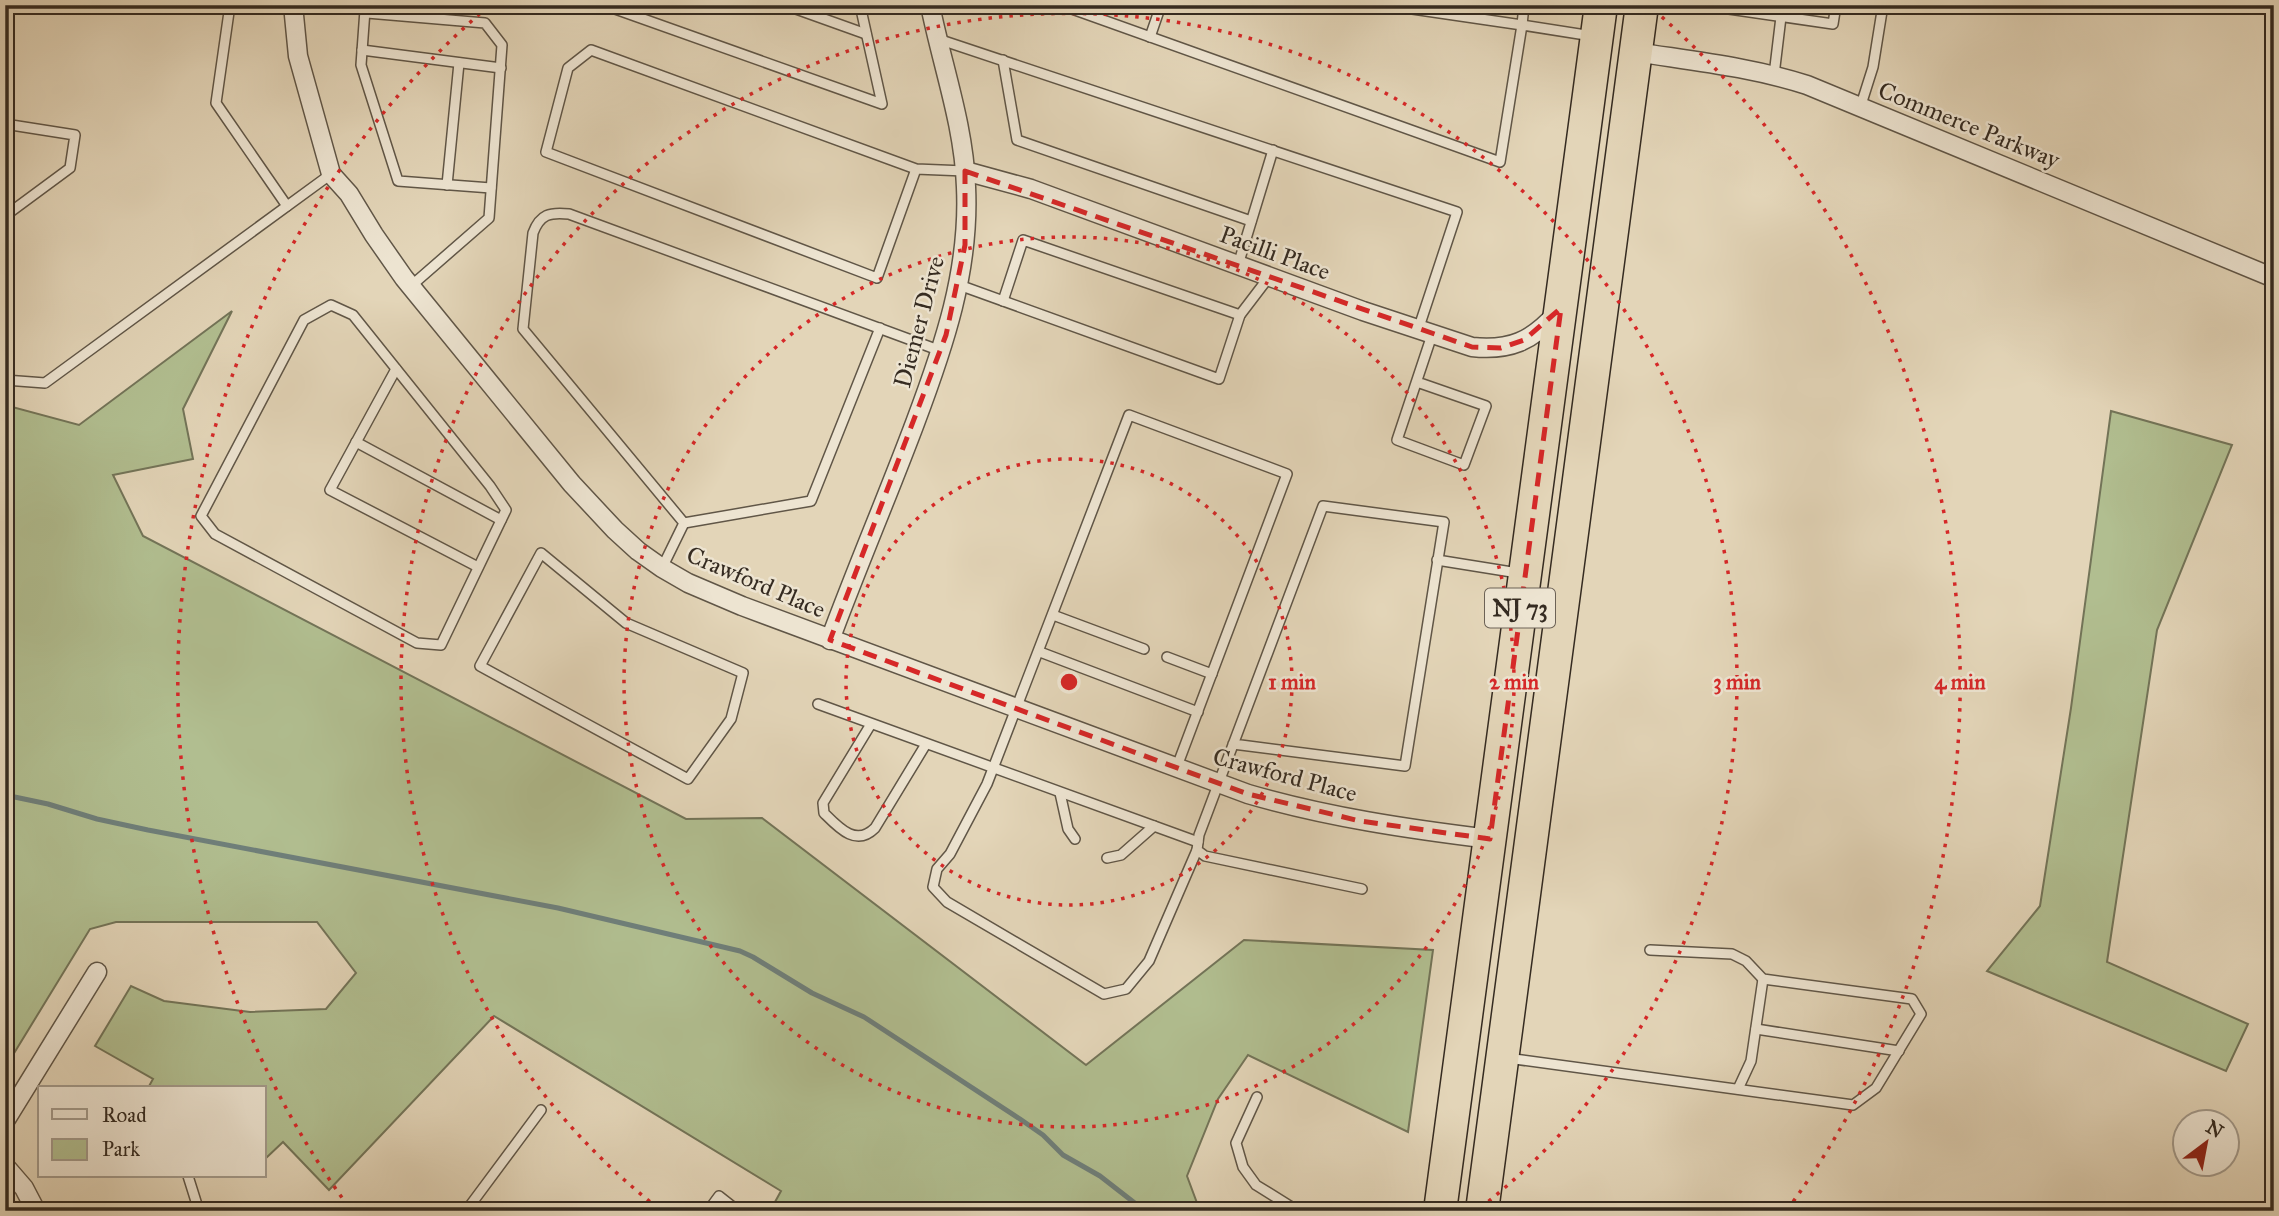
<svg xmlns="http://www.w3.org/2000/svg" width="2279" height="1216" viewBox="0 0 2279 1216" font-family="'IM FELL Great Primer',serif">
<rect width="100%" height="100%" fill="#e3d5b8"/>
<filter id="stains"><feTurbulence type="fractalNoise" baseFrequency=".00286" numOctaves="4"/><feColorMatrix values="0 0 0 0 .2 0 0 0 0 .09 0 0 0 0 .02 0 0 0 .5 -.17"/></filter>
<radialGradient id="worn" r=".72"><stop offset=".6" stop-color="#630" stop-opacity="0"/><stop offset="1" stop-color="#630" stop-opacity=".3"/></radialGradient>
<g fill="#b1be90" stroke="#737458" stroke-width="2">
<polygon points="232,311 183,409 193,459 113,475 143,536 686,819 762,818 1086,1065 1244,940 1433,950 1408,1132 1248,1055 1218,1099 1187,1176 1200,1211 770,1211 781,1191 494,1016 329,1190 283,1142 264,1160 264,1088 148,1088 153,1079 95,1046 131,986 164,1001 250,1012 326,1009 356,973 317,922 116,922 90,929 5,1068 5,405 79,425"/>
<polygon points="2111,411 2232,445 2157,630 2107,962 2248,1024 2226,1071 1987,971 2040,906 2071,708"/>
</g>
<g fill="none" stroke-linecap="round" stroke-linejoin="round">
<polyline stroke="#6f7f7a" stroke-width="5" points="5,795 48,804 97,819 148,830 558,908 740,951 753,957 812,993 864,1017 1020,1119 1043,1135 1063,1155 1100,1176 1145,1211"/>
<defs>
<g id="lane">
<polyline points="230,5 216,103 287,206"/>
<polyline points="362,5 367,13 485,23 502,45 489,218 411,286"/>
<polyline points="604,5 882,104 860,5"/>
<polyline points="785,5 866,34"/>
<polyline points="1061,5 1500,162 1522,25 1592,36"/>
<polyline points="1385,5 1522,25 1524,5"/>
<polyline points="1716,5 1722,8 1833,24 1836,5"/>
<polyline points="365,10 361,65 398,181 491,188"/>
<polyline points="1150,37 1161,5"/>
<polyline points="938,39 1457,212 1418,330"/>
<polyline points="362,50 501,68"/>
<polyline points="1003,60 1017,140 1251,221"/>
<polyline points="1774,75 1781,17"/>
<polyline points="1860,108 1873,67 1883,5"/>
<polyline points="5,124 75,135 70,168 5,216"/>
<polyline points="916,169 877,278 546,152 568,68 591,50 916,169 965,171"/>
<polyline points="447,185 459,63"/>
<polyline points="1238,265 1273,150"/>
<polyline points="959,285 1219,379 1240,315 1269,277"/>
<polyline points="1003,301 1023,240 1240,315"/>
<polygon points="331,305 353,315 490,486 506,510 441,645 417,643 215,534 201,516 304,320"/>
<polyline points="396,369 330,490 478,567"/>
<polyline points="5,380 45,383 331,174"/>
<polyline points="1417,382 1486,406 1464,465 1397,440 1432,335"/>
<polyline points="356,442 501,520"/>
<polyline points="684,523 811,501 880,328"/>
<polygon points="541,553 626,623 743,673 731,719 688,779 480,666"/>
<polyline points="1437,560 1518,573"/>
<path d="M662 568 684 523 523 329 533 233C540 214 550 212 569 214L941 351"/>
<polyline points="1053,615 1144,649"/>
<polyline points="1040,652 1198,712"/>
<polyline points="1167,657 1212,674"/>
<polyline points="818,704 1198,842"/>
<path d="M871 724 823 803 824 813C839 828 856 847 875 828L926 744"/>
<polyline points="1233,744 1405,766 1444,522 1323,506 1199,835 1197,850 1205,856 1362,889"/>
<polyline points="1176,769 1287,474 1129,415 987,784 950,854 937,869 933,887 947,902 1104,994 1126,989 1149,961 1197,850"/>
<polyline points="1060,793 1068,829 1075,839"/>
<polyline points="1107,858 1121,855 1154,826"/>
<polyline points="1756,1029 1899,1051"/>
<polyline points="1507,1058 1853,1105 1876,1088 1921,1014 1912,999 1763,979 1746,961 1732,954 1650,950"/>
<polyline points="1738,1089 1751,1061 1763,979"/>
<polyline points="1257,1097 1236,1143 1243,1167 1256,1185 1298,1211"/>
<polyline points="188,1176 199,1211"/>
<polyline points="466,1211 541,1110"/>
<polyline points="708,1211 719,1196 738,1211"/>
</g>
<g id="street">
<path d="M293 5 298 56 331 174 349 194 374 235 404 278 572 484 615 530 638 551 662 568 688 583 742 606 1248 794C1327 817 1408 829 1490 839"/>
<path d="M1636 52C1693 61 1751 67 1807 85L2274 278"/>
<path d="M965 171 1031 189 1363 311 1472 347C1510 351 1532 341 1557 313"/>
<path d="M830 640C857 567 888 495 915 423 944 346 970 270 966 187 964 125 942 65 930 5"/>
<polyline points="5,1121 97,972"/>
<polyline points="5,1166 24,1188 36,1211"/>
</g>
<g id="highway">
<polyline points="1440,1211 1601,5"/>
<polyline points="1482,1211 1642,5"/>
</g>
</defs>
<use href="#lane" stroke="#605647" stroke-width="12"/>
<use href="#street" stroke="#605647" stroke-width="21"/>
<use href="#highway" stroke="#352b21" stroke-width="35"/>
<use href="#lane" stroke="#ede4d1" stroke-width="9"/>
<use href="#street" stroke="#ede4d1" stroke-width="18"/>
<use href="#highway" stroke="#e3d5b8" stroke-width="32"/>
</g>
<path fill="none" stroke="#d62828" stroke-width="5" stroke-dasharray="14 9" stroke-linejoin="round" d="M965 171 1472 347 1501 348 1524 340 1561 308 1490 839 1360 821 1248 794 830 640 946 335 965 245Z"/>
<g fill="none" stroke="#d62828" stroke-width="3.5" stroke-dasharray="3.5 7">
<circle cx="1069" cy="682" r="223"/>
<circle cx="1069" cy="682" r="445"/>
<path d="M658 1208A668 668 0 1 1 1480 1208"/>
<path d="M348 1206A891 891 0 0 1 484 10M1654 10A891 891 0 0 1 1790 1206"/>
</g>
<g text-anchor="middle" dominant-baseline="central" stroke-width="5" stroke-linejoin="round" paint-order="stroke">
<rect fill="#ede4d1" stroke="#6c6256" stroke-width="2" x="1485" y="588.5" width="70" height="39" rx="5"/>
<g font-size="23" font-weight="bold" fill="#352b21">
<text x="1520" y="608">NJ 73</text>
</g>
<g font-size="24" fill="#352b21" stroke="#ede4d1">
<text transform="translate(1969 125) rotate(22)">Commerce Parkway</text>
<text transform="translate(1275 253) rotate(20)">Pacilli Place</text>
<text transform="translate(919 322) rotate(-75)">Diemer Drive</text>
<text transform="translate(756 582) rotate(23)">Crawford Place</text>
<text transform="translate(1285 775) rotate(15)">Crawford Place</text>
</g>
</g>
<circle cx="1069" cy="682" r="10" fill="#d62828" stroke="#ede4d1" stroke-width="3.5"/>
<g font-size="21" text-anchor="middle" font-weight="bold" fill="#d62828" stroke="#ede4d1" stroke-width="5" stroke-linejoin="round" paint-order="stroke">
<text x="1292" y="689">1 min</text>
<text x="1514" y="689">2 min</text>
<text x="1737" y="689">3 min</text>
<text x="1960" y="689">4 min</text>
</g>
<rect width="2279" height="1216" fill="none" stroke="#e3d5b8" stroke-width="28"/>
<rect x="7" y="7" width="2265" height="1202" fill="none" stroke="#352b21" stroke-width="3.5"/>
<rect x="14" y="14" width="2251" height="1188" fill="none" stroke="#352b21" stroke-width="2"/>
<rect x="38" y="1086" width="228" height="91" fill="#ede4d1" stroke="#a39a8b" stroke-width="2"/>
<rect x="52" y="1109" width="35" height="10" fill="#ede4d1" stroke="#a39a8b" stroke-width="2"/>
<text x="102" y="1122" font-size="21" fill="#352b21">Road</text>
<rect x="52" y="1139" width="35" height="21" fill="#b1be90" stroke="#a39a8b" stroke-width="2"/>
<text x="102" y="1156" font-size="21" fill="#352b21">Park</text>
<g transform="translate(2206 1143) rotate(32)"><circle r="33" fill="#ede4d1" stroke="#a39a8b" stroke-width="2"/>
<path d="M0-5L12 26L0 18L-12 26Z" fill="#8f2418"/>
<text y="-10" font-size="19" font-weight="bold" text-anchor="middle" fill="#352b21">N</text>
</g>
<rect width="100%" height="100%" filter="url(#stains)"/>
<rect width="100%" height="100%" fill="url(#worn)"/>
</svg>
